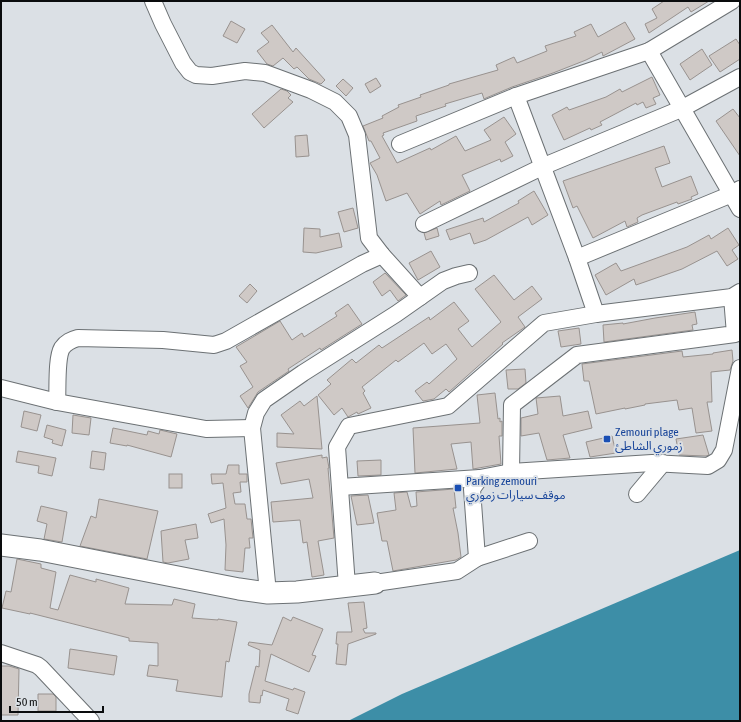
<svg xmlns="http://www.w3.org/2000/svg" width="741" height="722" viewBox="0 0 741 722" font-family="'Asap Condensed','Noto Sans Arabic',sans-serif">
<rect width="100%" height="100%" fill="#dbe0e5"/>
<polygon fill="#3d8ea7" points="740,550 740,721 348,721 402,694"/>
<g fill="#cfc9c6" stroke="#98928f">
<polygon points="664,1 709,1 691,12 688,7 649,33 645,24 657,18 652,9"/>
<polygon points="231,21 245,29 237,43 223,36"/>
<polygon points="625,22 635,39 603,56 602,52 586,60 553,73 512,87 486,98 484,99 482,93 445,104 446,106 416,116 417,121 383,133 384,135 382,136 397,163 430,148 431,150 456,136 465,151 491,140 484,130 504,117 516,134 505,142 513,156 501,162 500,159 462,175 470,191 441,205 440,201 420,214 407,193 386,201 377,175 370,163 380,158 371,141 369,141 363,126 383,118 382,116 399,107 398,105 421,97 420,95 449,85 449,84 498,70 496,65 514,57 517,63 547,51 545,46 576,36 574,32 591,24 598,37"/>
<polygon points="272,25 293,52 296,48 325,80 321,84 309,79 297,67 294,69 283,58 273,66 267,64 257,51 269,42 261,33"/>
<polygon points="736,39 740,45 740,59 720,72 709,56"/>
<polygon points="702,49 712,65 690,80 680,64"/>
<polygon points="652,77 660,95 653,98 656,104 646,108 643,102 637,105 636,103 600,122 602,125 591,130 590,128 564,140 552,115 567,107 569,110 606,97 620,89 622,92"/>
<polygon points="376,78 381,86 370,93 365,84"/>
<polygon points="343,79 353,88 346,96 336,86"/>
<polygon points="281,89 287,91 291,95 288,98 293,102 264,128 252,114"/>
<polygon points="733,109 740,118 740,156 716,121"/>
<polygon points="307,135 309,156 296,157 295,136"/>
<polygon points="664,146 670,163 655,168 662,187 691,176 698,194 691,197 692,199 678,204 677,202 642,215 637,218 638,222 627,227 625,221 593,238 577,206 573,208 563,181"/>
<polygon points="534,191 548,215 532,225 528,217 486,240 474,244 470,233 450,240 446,230 483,218 484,222 519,203 518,201"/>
<polygon points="353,208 358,228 344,232 338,212"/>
<polygon points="304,228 320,229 320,237 339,233 342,247 316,253 303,252"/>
<polygon points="437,228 439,236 426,240 424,233"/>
<polygon points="728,228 739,245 732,250 738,259 727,266 717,251 682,269 636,285 634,279 606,295 595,275 616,263 621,271 687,247 709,235 711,239"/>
<polygon points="431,251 440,267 418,280 409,263"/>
<polygon points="385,273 406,295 398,301 390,290 382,296 373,282"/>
<polygon points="494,275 514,300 532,286 542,299 518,317 525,327 502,343 503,344 449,392 446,389 434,399 423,401 415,391 427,382 429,384 457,359 446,344 432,354 424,343 398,362 396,360 362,387 365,391 363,393 371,408 358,414 357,412 348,417 342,408 334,415 318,395 331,384 327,380 352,359 356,363 379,345 382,348 429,317 430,320 454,302 469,321 458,329 472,347 501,322 475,289"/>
<polygon points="250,284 257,291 247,303 239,296"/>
<polygon points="348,304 362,324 321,350 320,348 288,369 289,371 258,392 248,408 240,396 253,387 240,366 247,362 236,347 280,321 292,340 302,333 304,337 337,316 335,313"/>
<polygon points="695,312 697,324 692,325 693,330 604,342 603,325 623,323 623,324 655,318"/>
<polygon points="579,328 581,344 561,347 558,331"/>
<polygon points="732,350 733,361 730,370 711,372 712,402 707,402 712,431 696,433 692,408 679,410 677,400 645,404 645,405 625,409 625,408 596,414 589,381 584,381 582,364 682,351 683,357 713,354 713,353"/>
<polygon points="525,369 526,383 518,389 508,389 506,370"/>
<polygon points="495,393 498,419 500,418 500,422 502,421 502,436 499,436 501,464 473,469 471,442 451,444 457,469 415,473 413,428 480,423 477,395"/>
<polygon points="317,396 322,449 277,447 277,433 294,434 281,415 300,401 304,406"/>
<polygon points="560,396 563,416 588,411 592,428 563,435 570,458 547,460 539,433 521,436 521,418 538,414 536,398"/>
<polygon points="24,411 41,415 37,431 21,427"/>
<polygon points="73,415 91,418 89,435 72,433"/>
<polygon points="47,425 66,430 62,446 52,443 53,440 44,437"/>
<polygon points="113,428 147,435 148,431 159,434 160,430 177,434 171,457 127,445 127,446 110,443"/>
<polygon points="703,435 709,455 706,456 679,455 676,439"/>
<polygon points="612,436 616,453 590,457 586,442"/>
<polygon points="18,451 56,458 52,476 38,473 39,466 16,462"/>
<polygon points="92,451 106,453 104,470 90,468"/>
<polygon points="322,455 322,458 327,457 329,468 328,468 334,538 318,541 324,575 312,577 307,542 303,543 300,520 273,522 271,502 313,498 309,479 281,484 276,463"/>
<polygon points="381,460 381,475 358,476 357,461"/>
<polygon points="228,465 239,465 239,474 247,474 247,482 240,482 241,492 233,493 235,504 245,504 247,519 251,519 253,538 249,538 250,548 245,548 243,572 225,570 226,545 224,519 211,523 208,514 226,508 223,483 212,484 211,474 226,474"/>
<rect x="169" y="474" width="13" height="14"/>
<polygon points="454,489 456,508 453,508 458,533 461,557 456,560 393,571 387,541 382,541 377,513 396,510 394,493 407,492 411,507 417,506 416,492"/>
<polygon points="368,495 374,523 357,525 351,496"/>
<polygon points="99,499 158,511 147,559 80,546 91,516 96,518"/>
<polygon points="41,506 67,512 62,542 44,539 47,524 37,521"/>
<polygon points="196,524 198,538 185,540 189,559 168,563 163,562 161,531"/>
<polygon points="17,559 41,564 41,568 56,572 50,608 58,610 70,575 96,582 96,579 129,588 125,604 172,605 174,599 195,604 192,618 218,620 218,619 237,622 229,662 226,661 222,697 176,691 178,680 147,676 149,665 158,666 158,643 129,641 129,638 30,613 30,614 2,608 6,591 11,592"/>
<polygon points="364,602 367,628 363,629 365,633 376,633 376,634 348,644 346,665 336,664 338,644 336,644 337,632 352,632 348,603"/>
<polygon points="283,617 291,621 293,617 323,629 312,655 316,656 309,672 271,654 265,681 293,690 294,688 305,692 298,714 286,710 289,699 263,690 262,696 261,695 260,703 249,702 249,694 256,666 259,667 260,650 248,645 249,642 272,645"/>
<polygon points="70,649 117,656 114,675 68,668"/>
<polygon points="1,666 9,666 19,669 18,715 1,715"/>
<polygon points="38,694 53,694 56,697 56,711 38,711"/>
</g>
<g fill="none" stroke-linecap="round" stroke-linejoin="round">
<defs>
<g id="minor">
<polyline points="153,1 163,24 183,63 190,72 196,75 212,76 245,71 265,73 311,90 335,102 349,116 357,135 369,238 382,255 420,297"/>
<polyline points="649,51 740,209"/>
<polyline points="516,96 577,258 596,314"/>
<polyline points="400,144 516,96 649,51 732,1"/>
<polyline points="424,224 544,166 681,109 740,77"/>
<polyline points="577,258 732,194 740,189"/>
<polyline points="1,388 57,402 206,429 252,428"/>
<path d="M57 402C58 390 56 358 62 348 66 342 71 340 78 338L163 340 214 345 226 341 362 264 382 255"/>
<polyline points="511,472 512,405 577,355 735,334 732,297"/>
<polyline points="340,487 480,478"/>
<polyline points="637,494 663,463"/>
<polyline points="477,558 529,541"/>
<polyline points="375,583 457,571 477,558 472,489 480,478 511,472 652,463 708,466 718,460 724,450 740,368"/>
<polyline points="347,586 337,447 349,426 448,406 544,323 596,314 732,297 740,292"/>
<polyline points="268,593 252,428 256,413 264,400 303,373 396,314 443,281 456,276 469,273"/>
<polyline points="1,653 37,665 41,668 91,721"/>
</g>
<polyline id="major" points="1,545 40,550 239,589 268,593 297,592 375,583"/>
</defs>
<use href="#minor" stroke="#6c7174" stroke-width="18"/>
<use href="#major" stroke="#6c7174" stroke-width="23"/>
<use href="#minor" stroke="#fff" stroke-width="16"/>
<use href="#major" stroke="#fff" stroke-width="21"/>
</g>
<g fill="#1a4fb4" stroke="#dbe0e5" stroke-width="1.5">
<rect x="603" y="435" width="8" height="8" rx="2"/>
<rect x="454" y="484" width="8" height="8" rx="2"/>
</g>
<g text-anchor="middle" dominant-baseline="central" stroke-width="4" stroke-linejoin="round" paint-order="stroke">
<g font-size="12" fill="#164399" stroke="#dbe0e5" text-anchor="start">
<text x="615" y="432">Zemouri plage<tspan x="615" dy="14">زموري الشاطئ</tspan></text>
<text x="466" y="481">Parking zemouri<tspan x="466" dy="14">موقف سيارات زموري</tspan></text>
</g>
</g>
<rect width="741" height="722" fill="none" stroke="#0a0c0d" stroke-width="4"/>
<path d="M10 706v6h93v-6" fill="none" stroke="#0a0c0d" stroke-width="2"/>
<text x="16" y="706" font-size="12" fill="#0a0c0d" stroke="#dbe0e5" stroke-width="3" paint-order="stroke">50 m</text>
</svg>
